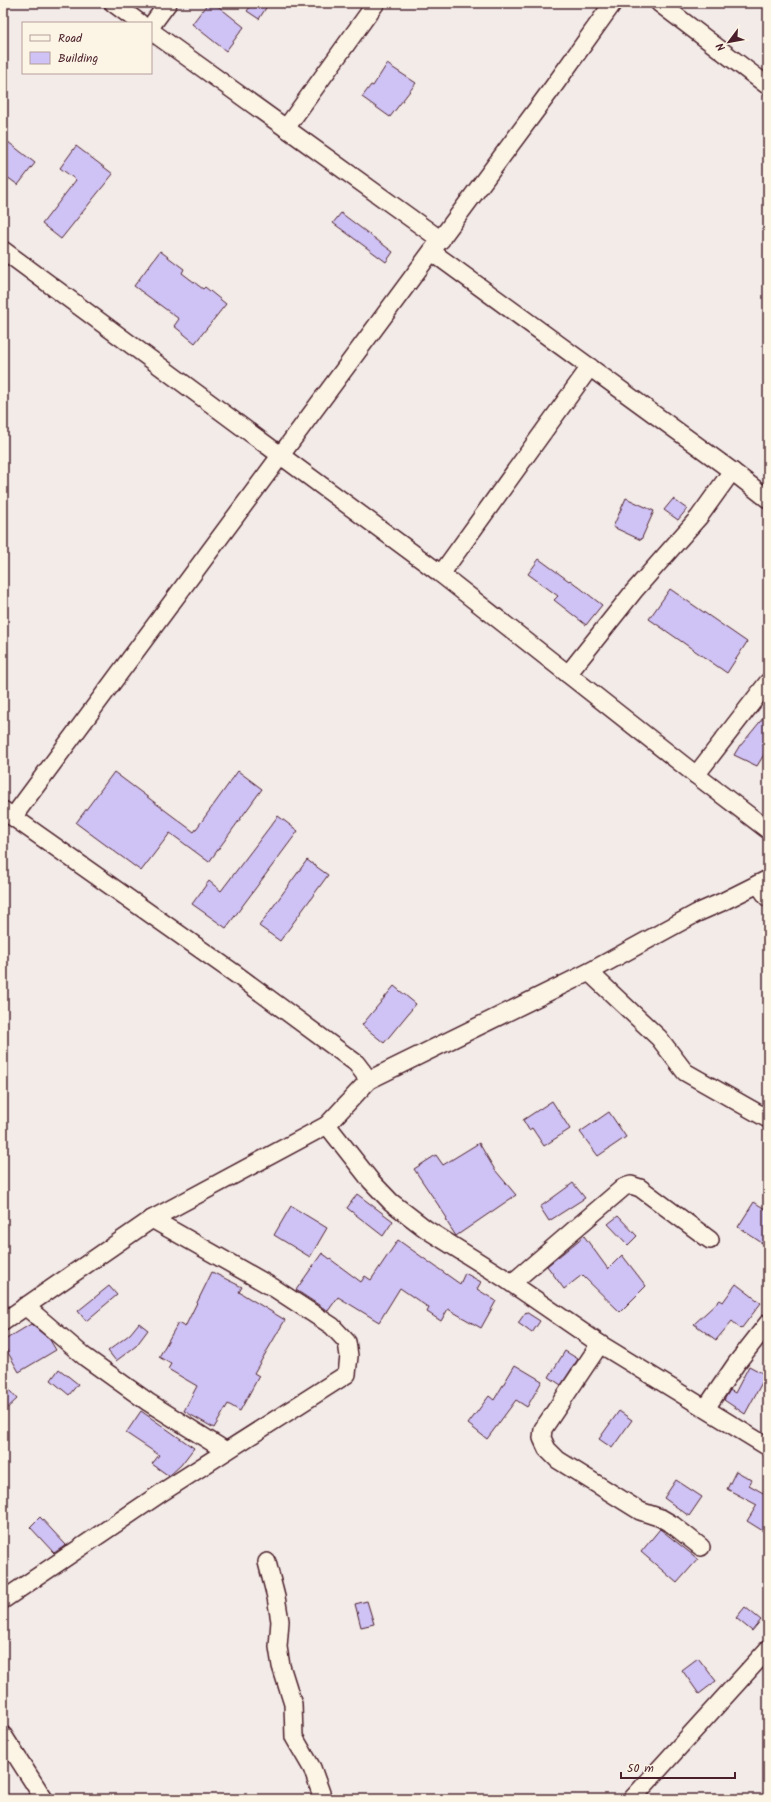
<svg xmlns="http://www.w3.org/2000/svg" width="771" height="1802" viewBox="0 0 771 1802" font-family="Kalam,sans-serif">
<rect width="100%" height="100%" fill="#f3ebe8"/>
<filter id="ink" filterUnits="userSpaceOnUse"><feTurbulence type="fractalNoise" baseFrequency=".025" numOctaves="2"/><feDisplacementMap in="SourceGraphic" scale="8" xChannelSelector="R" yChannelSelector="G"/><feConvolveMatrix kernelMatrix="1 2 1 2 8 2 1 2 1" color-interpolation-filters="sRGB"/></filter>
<g filter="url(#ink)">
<g fill="#cfc2f4" stroke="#4a1f2b">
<polygon points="208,3 214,3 244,27 226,51 192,24"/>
<polygon points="253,3 269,3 259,19 247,11"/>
<polygon points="387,64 416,83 390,117 362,97 371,85 373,86"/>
<polygon points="3,138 35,163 18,185 3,174"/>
<polygon points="76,146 113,174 61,239 42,224 76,180 60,168"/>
<polygon points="341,213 393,252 386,262 333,223"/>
<polygon points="160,251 184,269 182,273 203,289 205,287 226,304 195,343 174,326 179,319 134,286"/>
<polygon points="626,498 654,511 641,540 613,527"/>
<polygon points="673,499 687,509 678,520 664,510"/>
<polygon points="539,559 569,581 570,580 602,605 586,625 554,600 558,596 528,574"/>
<polygon points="670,589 747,642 727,673 649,619"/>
<polygon points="768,712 768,748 757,766 734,755 740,745 741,745"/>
<polygon points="238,771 262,789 209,862 170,833 141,871 76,823 114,772 194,832"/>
<polygon points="278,816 298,831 226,928 192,904 209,881 221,891"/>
<polygon points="307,860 328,875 280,941 259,926"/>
<polygon points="394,986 416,1004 384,1043 362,1025"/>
<polygon points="552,1101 570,1129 544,1146 532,1128 529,1130 523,1120"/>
<polygon points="609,1112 626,1137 598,1156 580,1132"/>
<polygon points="479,1143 495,1170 516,1195 456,1236 445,1219 447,1218 414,1169 436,1155 443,1165"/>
<polygon points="573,1183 585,1198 549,1221 540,1207"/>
<polygon points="357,1194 393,1221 383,1236 347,1208"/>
<polygon points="754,1202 768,1211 768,1247 738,1227"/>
<polygon points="291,1206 327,1228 310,1257 274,1235"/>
<polygon points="618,1216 637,1236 628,1245 608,1224"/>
<polygon points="584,1236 608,1269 622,1255 646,1286 620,1312 582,1275 564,1289 547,1266"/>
<polygon points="398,1240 460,1284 465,1273 481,1282 477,1289 496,1301 481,1328 448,1309 441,1321 427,1312 429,1308 400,1288 379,1322 338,1297 328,1311 296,1290 322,1253 361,1282 365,1276 371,1280"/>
<polygon points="212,1272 242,1287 239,1292 285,1320 254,1373 259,1376 240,1411 228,1404 214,1428 184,1411 197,1386 168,1369 171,1364 159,1357 178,1323 185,1327"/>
<polygon points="736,1284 761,1303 741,1329 732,1321 716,1340 694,1324 720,1300 723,1302"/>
<polygon points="109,1286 117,1295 86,1321 78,1311"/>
<polygon points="526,1312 540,1321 532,1333 518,1323"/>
<polygon points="139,1323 148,1330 136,1346 116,1361 108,1351 130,1334"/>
<polygon points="31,1324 50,1340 56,1350 19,1372 3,1344 3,1341"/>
<polygon points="565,1351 578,1359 561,1385 549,1377"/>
<polygon points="515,1365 542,1381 527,1407 516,1400 487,1439 468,1424 489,1396 494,1400"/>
<polygon points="749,1366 766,1375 745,1414 724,1400 730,1390 735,1393"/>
<polygon points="59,1369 78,1384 69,1395 51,1380"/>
<polygon points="3,1383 17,1399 3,1412"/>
<polygon points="141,1411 194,1448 181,1465 169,1476 152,1464 159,1455 126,1433"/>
<polygon points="619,1411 632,1420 612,1448 599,1439"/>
<polygon points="736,1471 752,1480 749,1485 765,1494 768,1489 768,1523 763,1531 747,1521 757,1505 727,1489"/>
<polygon points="676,1480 702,1497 689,1516 664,1498"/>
<polygon points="40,1517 66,1545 54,1553 30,1527"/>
<polygon points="660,1529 698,1559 677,1583 641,1552"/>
<polygon points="367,1601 374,1624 361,1627 355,1604"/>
<polygon points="745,1607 761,1620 752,1631 736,1618"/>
<polygon points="698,1658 716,1681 699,1694 682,1670"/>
</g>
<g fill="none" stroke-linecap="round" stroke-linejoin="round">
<defs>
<g id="minor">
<polyline points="113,3 140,23"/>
<polyline points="659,3 768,86"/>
<polyline points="151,26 168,3"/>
<polyline points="151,31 441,240"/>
<polyline points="286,128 376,3"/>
<polyline points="3,250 441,574 696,775 768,830"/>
<polyline points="432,252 732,471 768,499"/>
<polyline points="441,574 590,367"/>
<polyline points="568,674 634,591 699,517 732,471"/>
<polyline points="696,775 768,682"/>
<polyline points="3,810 237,975 356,1063 369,1080"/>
<polyline points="13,817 551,90 613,3"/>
<polyline points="758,884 768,898"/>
<polyline points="589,972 659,1038 685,1072 768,1119"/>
<polyline points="327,1125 371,1181 391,1202 426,1229 504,1278 600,1344 768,1447"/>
<polyline points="512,1283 624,1187 631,1185 640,1188 710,1240"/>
<polyline points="25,1306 85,1357 148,1402 226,1451"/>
<polyline points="3,1322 152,1219 327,1125 369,1080 589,972 697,913 722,902 768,879"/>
<polyline points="600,1344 543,1429 542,1438 547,1449 558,1460 640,1511 661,1518 673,1525 701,1547"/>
<polyline points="706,1408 736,1364 768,1323"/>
<polyline points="267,1562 276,1597 280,1621 278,1647 281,1666 293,1704 294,1737 312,1768 321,1793 320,1799"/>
<polyline points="3,1600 164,1491 347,1374 349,1356 347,1342 332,1326 274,1288 152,1219"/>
<polyline points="3,1735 44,1799"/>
<polyline points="632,1799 768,1649"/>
</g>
</defs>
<use href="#minor" stroke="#4a1f2b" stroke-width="20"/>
<use href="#minor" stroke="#fcf5e5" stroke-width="17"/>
</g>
</g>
<rect width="771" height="1802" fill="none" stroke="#fcf5e5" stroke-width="16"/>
<rect x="8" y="8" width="755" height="1786" fill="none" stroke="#4a1f2b" stroke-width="1.5" filter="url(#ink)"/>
<rect x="22" y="22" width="130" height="52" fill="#fcf5e5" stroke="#b59f9b"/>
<rect x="30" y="35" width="20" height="6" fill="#fcf5e5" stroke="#b59f9b"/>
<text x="58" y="42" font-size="12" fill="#4a1f2b">Road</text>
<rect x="30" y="52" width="20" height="12" fill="#cfc2f4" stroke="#b59f9b"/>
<text x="58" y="62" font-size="12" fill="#4a1f2b">Building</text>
<g transform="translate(729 42) rotate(238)" stroke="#fcf5e5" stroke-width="3" paint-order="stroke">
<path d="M0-3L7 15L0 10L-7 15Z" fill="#4a1f2b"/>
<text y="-6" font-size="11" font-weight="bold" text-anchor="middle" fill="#4a1f2b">N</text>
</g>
<path d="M621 1772v6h114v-6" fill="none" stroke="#4a1f2b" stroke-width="2"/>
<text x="627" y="1772" font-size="12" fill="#4a1f2b" stroke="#fcf5e5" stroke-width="3" paint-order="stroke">50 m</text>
</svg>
